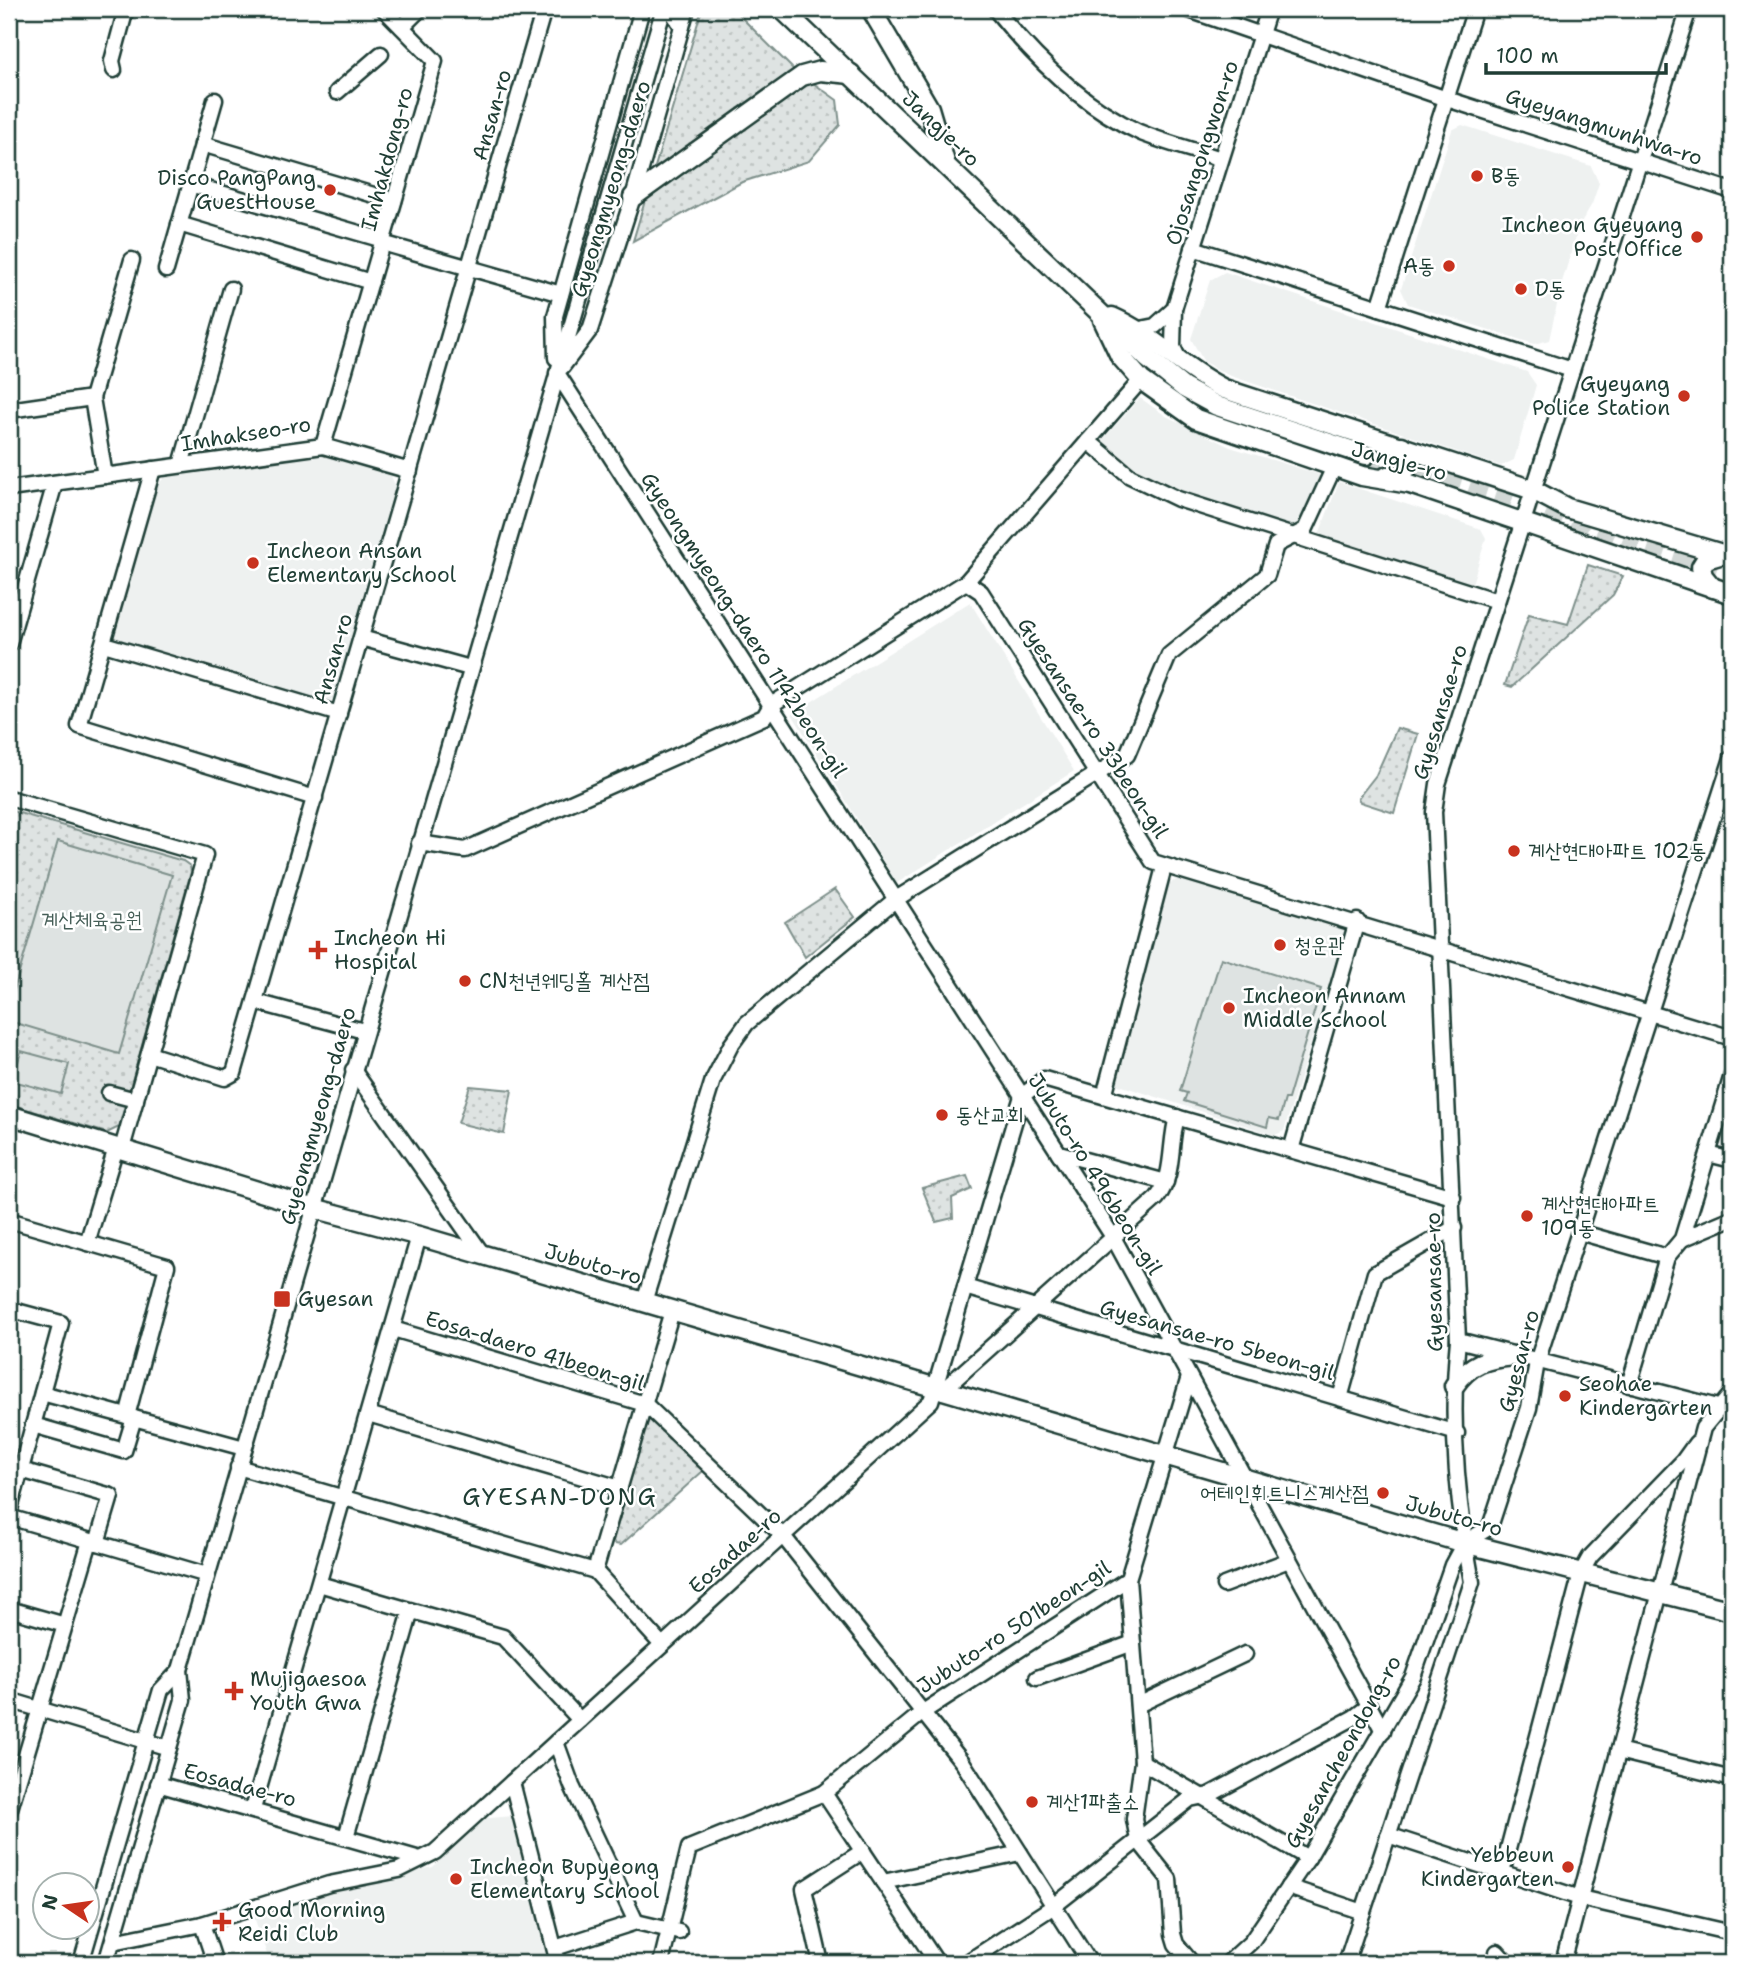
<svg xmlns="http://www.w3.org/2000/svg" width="1741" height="1972" viewBox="0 0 1741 1972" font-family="'Shantell Sans','Poor Story',sans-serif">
<defs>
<pattern id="grass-dots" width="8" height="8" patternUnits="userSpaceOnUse" patternTransform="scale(1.75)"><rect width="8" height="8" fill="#dee3e2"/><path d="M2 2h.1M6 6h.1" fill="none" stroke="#bec4c2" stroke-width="1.8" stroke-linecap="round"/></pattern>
</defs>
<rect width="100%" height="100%" fill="#fff"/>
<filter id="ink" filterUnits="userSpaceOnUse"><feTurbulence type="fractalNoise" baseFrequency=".0143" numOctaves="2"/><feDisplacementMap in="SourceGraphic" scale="14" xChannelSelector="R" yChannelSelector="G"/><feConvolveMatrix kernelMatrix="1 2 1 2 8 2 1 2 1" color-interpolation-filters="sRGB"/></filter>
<g filter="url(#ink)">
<g fill="#eef1f0">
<polygon points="1462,125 1591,166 1599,183 1592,204 1580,224 1562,282 1549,340 1534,344 1408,304 1401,289 1452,130"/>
<polygon points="1225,272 1527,372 1536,385 1514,460 1501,466 1488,462 1228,375 1204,362 1191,339 1210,280"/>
<polygon points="1140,398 1166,416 1230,447 1318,474 1320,479 1300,522 1291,527 1188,494 1153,480 1107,453 1100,443"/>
<polygon points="324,456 391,476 395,485 333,699 327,702 111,639 156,486 166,476"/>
<polygon points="1339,482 1481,529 1486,538 1472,584 1318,537"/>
<polygon points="970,602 1074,771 897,883 792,714"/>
<polygon points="1179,879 1338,923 1344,932 1284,1131 1275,1135 1116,1084 1169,883"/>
<polygon points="1732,1092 1732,1148 1717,1144"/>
<polygon points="513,1816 549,1963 270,1963 254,1917 333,1890 433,1867 479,1819"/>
</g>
<g fill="url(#grass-dots)" stroke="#7e908b" stroke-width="2">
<polygon points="702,9 733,9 792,68 837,100 840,125 809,161 742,182 633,241"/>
<polygon points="1588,565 1623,576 1613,595 1512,687 1505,685 1529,614 1568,624"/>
<polygon points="1397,728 1418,734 1394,813 1360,802 1358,798 1376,775"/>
<polygon points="9,810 183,861 190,866 191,872 119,1127 107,1133 9,1104"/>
<polygon points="835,889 855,917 805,957 785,922"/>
<polygon points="470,1086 512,1090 504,1134 458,1123"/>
<polygon points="967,1176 972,1189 952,1198 953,1218 936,1222 922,1188"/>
<polygon points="648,1417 703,1471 621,1545 615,1544 613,1541"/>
</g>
<g fill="#dee3e2" stroke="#7e908b" stroke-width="2">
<polygon points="58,841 172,875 119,1054 9,1021 9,1007"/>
<polygon points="1221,958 1321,989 1288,1099 1285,1099 1279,1120 1269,1118 1267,1127 1184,1101 1187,1093 1180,1091"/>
<polygon points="21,1051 69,1064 61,1094 13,1081"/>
</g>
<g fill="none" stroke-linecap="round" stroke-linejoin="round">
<polyline stroke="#d2d8d6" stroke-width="18" stroke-dasharray="18 9" stroke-linecap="butt" points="1366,455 1732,573"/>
<defs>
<g id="minor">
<polyline points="384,9 435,61 382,243 561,294"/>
<polyline points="670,9 682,26"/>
<path d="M995 9C1034 58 1081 105 1139 132 1165 143 1194 150 1221 159"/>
<polyline points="1186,9 1447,99 1732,191"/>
<polyline points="402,27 420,9"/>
<polyline points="114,70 112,61 126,9"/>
<polyline points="337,92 381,54"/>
<polyline points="202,144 394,201"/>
<polyline points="190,184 383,240"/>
<polyline points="179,224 371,282"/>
<polyline points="1193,248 1572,370"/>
<polyline points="166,270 215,100"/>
<polyline points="1379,308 1475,9"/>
<polyline points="1140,329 1155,326 1174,309"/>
<polyline points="556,358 555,316 642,9"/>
<polyline points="1180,362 1173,347 1174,309 1269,9"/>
<polyline points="562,367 590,330 633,197 687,9"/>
<polyline points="557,373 1113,1237 1383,1731"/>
<polyline points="9,410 92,398"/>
<polyline points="1088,441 1130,476 1178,499 1497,601"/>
<polyline points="323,446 410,471"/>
<polyline points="181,465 231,289"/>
<polyline points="153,469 79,726 315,798"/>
<polyline points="105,476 92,398 132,260"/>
<polyline points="9,489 323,446 382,243"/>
<polyline points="966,582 981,592 1153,862 1732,1038"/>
<polyline points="361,638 470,668"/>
<polyline points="9,644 55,483"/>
<polyline points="104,644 339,714"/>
<polyline points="9,798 205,855 123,1145 115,1151 87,1243"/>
<polyline points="419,843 465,850 764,717 771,705 966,582 1141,380"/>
<polyline points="256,1002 364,1031"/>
<polyline points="149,1054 225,1078 234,1073 544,9"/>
<polyline points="353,1070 483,1255"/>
<polyline points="109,1093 136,1100"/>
<polyline points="1104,1096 1164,867"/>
<polyline points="1291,1150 1357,921"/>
<polyline points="1059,1153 1166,1182"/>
<polyline points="1708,1154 1732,1160"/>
<polyline points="9,1220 167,1266 127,1416"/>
<polyline points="1579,1232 1667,1257"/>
<polyline points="1682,1239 1732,1218"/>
<polyline points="965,1287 1457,1433"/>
<polyline points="644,1302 713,1080 731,1045 747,1023 896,899 1127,755 1169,655 1267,575 1276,545 1305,530 1334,467"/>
<polyline points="9,1309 61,1323 9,1513"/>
<polyline points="393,1329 645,1404 783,1536 963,1763 1090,1963"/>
<polyline points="1458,1340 1718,1407"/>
<polyline points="1629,1385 1667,1257 1682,1239 1732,1075"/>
<path d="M943 1390 1157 1198C1175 1175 1169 1144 1177 1117"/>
<polyline points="42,1393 244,1448"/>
<polyline points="1340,1398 1375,1273 1454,1228"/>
<polyline points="368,1414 620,1488"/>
<polyline points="33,1425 124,1451 134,1418"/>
<polyline points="238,1467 595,1571 662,1645"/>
<polyline points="21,1470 111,1496 97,1543"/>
<polyline points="9,1517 207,1575"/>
<polyline points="595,1571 672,1311"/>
<polyline points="1128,1579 1142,1762 1134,1819 1138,1840 1169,1879 1173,1934 1176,1944 1192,1963"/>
<polyline points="319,1584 503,1637 580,1720"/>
<polyline points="1224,1585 1289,1560"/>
<polyline points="9,1609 65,1625 9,1812"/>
<polyline points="65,1625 90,1541"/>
<polyline points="1037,1678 1133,1643"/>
<polyline points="9,1700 169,1748"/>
<polyline points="1138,1705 1245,1654"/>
<polyline points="556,1742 572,1786 636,1922"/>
<polyline points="1618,1751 1732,1779"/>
<polyline points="1142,1762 1308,1858"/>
<polyline points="512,1782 558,1963"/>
<polyline points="158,1784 420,1859"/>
<polyline points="824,1793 937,1963"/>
<polyline points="253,1809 419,1236"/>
<polyline points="1388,1835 1580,1898 1732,1933"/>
<polyline points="346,1837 411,1611"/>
<polyline points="1502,1872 1581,1573 1590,1557 1683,1461 1696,1443"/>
<polyline points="883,1882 1020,1853"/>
<polyline points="1288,1887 1363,1912"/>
<polyline points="202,1924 215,1963"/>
<polyline points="113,1942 202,1924 329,1884 399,1870 435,1852 931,1401 1022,1096 1044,1079 1453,1197"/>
<polyline points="555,1948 636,1922 679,1932"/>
<polyline points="1497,1952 1507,1963"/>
<polyline points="81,1963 161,1690 180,1670"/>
<polyline points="106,1963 183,1700 180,1670 661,18"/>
<polyline points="661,1963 689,1848 824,1793 923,1712 1128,1579 1189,1377"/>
<polyline points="821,1963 804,1889 863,1851"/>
<polyline points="966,1963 1054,1906 1190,1799 1209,1795 1353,1718 1369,1706"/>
<polyline points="1228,1963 1251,1942 1308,1858 1413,1677 1452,1565 1464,1543 1490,1527 1529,1408 1537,1362 1732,758"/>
<path d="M1346 1963 1472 1582C1457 1504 1450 1419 1458 1340L1434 812 1438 784 1689 9"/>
<polyline points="1563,1963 1703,1428 1732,1393"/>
</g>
<g id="major">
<polyline points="782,9 1147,358 1184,388 1217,406 1366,455"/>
<polyline points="871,9 929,108 945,162"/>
<polyline points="633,197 802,76 820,71 851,74"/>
<path d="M1112 317C1153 335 1183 369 1224 389L1533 490 1567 508 1732 557"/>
<polyline points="1103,320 1120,356 1141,380 1196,419 1362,476 1410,484 1732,594"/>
<path d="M1387 476C1408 476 1414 464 1402 446"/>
<polyline points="1713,588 1703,576 1701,567 1706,559 1723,554"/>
<polyline points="9,1115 313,1208 419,1236 1464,1543 1732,1611"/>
<path d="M1454 1386C1470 1363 1487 1358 1515 1356"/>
</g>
</defs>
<use href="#minor" stroke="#1f3d34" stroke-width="19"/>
<use href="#major" stroke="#1f3d34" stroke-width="23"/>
<use href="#minor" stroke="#fff" stroke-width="14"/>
<use href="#major" stroke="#fff" stroke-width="18"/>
</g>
</g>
<g fill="#c8321e" stroke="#fff" stroke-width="2.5">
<circle cx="1477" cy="176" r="7"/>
<circle cx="330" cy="190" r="7"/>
<circle cx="1697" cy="237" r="7"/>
<circle cx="1449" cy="266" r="7"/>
<circle cx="1521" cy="289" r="7"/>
<circle cx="1684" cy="396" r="7"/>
<circle cx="253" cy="563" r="7"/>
<circle cx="1514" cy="851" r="7"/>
<circle cx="1280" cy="945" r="7"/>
<path d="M314.5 939.5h7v7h7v7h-7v7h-7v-7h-7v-7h7z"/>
<circle cx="465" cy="981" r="7"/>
<circle cx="1229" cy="1008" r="7"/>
<circle cx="942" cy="1115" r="7"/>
<circle cx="1527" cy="1216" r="7"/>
<rect x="273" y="1290" width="18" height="18" rx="3.5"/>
<circle cx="1565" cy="1396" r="7"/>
<circle cx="1383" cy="1493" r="7"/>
<path d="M230.5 1680.5h7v7h7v7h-7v7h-7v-7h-7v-7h7z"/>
<circle cx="1032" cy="1802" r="7"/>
<circle cx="1568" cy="1867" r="7"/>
<circle cx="456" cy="1879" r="7"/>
<path d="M218.5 1911.5h7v7h7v7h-7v7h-7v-7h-7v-7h7z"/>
</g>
<g text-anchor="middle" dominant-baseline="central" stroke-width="5" stroke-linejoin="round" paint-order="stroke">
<g font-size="21" fill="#1f3d34" stroke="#fff">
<text transform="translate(492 115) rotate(-74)">Ansan-ro</text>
<text transform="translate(1604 127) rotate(18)">Gyeyangmunhwa-ro</text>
<text transform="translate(941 129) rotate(44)">Jangje-ro</text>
<text transform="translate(1202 153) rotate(-72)">Ojosangongwon-ro</text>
<text transform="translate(387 159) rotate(-75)">Imhakdong-ro</text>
<text transform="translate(611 189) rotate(-73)">Gyeongmyeong-daero</text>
<text transform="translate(246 434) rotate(-9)">Imhakseo-ro</text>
<text transform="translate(1399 461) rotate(15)">Jangje-ro</text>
<text transform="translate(744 625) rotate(57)">Gyeongmyeong-daero 1142beon-gil</text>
<text transform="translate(333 659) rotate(-74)">Ansan-ro</text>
<text transform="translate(1440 712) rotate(-73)">Gyesansae-ro</text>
<text transform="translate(1093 728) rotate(57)">Gyesansae-ro 33beon-gil</text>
<text transform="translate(318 1116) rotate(-74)">Gyeongmyeong-daero</text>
<text transform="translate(1095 1174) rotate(58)">Jubuto-ro 496beon-gil</text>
<text transform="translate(593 1264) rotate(16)">Jubuto-ro</text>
<text transform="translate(1434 1282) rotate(-91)">Gyesansae-ro</text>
<text transform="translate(1217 1340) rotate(16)">Gyesansae-ro 5beon-gil</text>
<text transform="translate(535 1351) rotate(17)">Eosa-daero 41beon-gil</text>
<text transform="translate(1519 1361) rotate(-75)">Gyesan-ro</text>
<text transform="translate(1454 1516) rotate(16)">Jubuto-ro</text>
<text transform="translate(735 1551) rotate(-42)">Eosadae-ro</text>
<text transform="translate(1014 1627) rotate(-33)">Jubuto-ro 501beon-gil</text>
<text transform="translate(1343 1752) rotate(-61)">Gyesancheondong-ro</text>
<text transform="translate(240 1785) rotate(15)">Eosadae-ro</text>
</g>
<g font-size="21" fill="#1f3d34" stroke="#fff" text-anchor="start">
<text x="1491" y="176">B동</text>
<text x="316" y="178" text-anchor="end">Disco PangPang<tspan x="316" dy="24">GuestHouse</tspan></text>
<text x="1683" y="225" text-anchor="end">Incheon Gyeyang<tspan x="1683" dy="24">Post Office</tspan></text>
<text x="1435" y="266" text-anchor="end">A동</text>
<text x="1535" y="289">D동</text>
<text x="1670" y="384" text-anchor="end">Gyeyang<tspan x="1670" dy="24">Police Station</tspan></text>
<text x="267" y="551">Incheon Ansan<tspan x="267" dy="24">Elementary School</tspan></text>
<text x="1528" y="851">계산현대아파트 102동</text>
<text x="334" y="938">Incheon Hi<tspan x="334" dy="24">Hospital</tspan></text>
<text x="1294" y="945">청운관</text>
<text x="479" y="981">CN천년웨딩홀 계산점</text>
<text x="1243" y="996">Incheon Annam<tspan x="1243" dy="24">Middle School</tspan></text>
<text x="956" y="1115">동산교회</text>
<text x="1541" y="1204">계산현대아파트<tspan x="1541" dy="24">109동</tspan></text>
<text x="298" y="1299">Gyesan</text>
<text x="1579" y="1384">Seohae<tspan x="1579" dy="24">Kindergarten</tspan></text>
<text x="1369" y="1493" text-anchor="end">어테인휘트니스계산점</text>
<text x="250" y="1679">Mujigaesoa<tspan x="250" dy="24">Youth Gwa</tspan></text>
<text x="1046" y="1802">계산1파출소</text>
<text x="1554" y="1855" text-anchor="end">Yebbeun<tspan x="1554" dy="24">Kindergarten</tspan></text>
<text x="470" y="1867">Incheon Bupyeong<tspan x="470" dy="24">Elementary School</tspan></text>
<text x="238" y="1910">Good Morning<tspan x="238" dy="24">Reidi Club</tspan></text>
</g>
<g font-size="21" fill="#455e57" stroke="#fff">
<text x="92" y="920">계산체육공원</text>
</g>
<g font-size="24" letter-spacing="2" fill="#1f3d34" stroke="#fff">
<text x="560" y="1497">GYESAN-DONG</text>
</g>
</g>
<rect width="1741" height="1972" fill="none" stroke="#fff" stroke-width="35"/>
<rect x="18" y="18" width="1706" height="1937" fill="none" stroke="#1f3d34" stroke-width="2.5" filter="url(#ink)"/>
<g transform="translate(66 1906) rotate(283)"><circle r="33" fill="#ffffff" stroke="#a5b1ae" stroke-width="2"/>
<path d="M0-5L12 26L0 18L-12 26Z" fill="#c8321e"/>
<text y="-10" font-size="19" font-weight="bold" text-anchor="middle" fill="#1f3d34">N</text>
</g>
<path d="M1486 63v10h180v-10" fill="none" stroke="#1f3d34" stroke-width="3.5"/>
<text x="1496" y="63" font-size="21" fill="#1f3d34" stroke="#ffffff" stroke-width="5" paint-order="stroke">100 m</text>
</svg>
